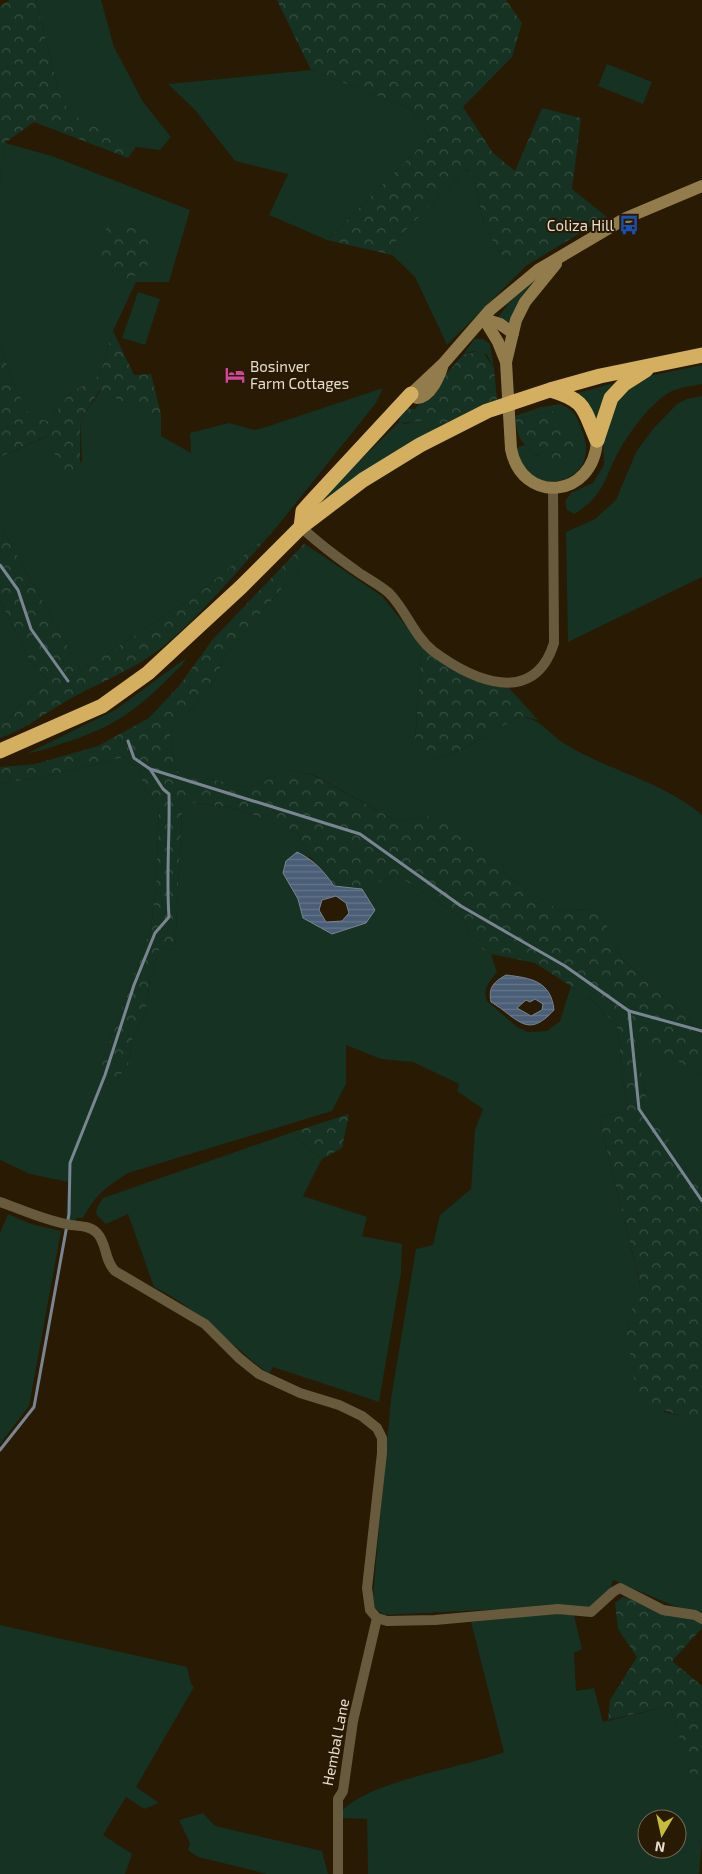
<svg xmlns="http://www.w3.org/2000/svg" width="702" height="1874" viewBox="0 0 702 1874" font-family="'Exo 2',sans-serif">
<defs>
<pattern id="forest-crowns" width="20" height="18" patternUnits="userSpaceOnUse" patternTransform="scale(1.25)"><rect width="20" height="18" fill="#153223"/><path d="M2 6a3 3 0 1 1 6 0M12 15a3 3 0 1 1 6 0" fill="none" stroke="#374f42"/></pattern>
<pattern id="water-rules" width="6" height="5" patternUnits="userSpaceOnUse" patternTransform="scale(1.25)"><rect width="6" height="5" fill="#4a5f77"/><path d="M0 2.5h6" fill="none" stroke="#647689"/></pattern>
</defs>
<rect width="100%" height="100%" fill="#281a03"/>
<g fill="#153223" fill-rule="evenodd">
<polygon points="36,0 101,0 114,47 143,102 171,137 160,150 136,147 69,114 58,89"/>
<polygon points="607,64 652,82 643,104 598,86"/>
<polygon points="311,70 411,109 430,137 327,240 269,215 288,174 235,161 195,110 168,84"/>
<polygon points="5,143 52,156 190,210 169,282 136,282 113,331 100,375 70,393 49,421 31,419 15,387 0,347 0,181"/>
<polygon points="466,169 474,175 484,226 501,255 527,265 447,345 415,277 392,255 397,239"/>
<polygon points="542,272 509,327 496,320 515,295"/>
<polygon points="138,292 160,299 145,345 122,338"/>
<polygon points="474,339 483,339 490,344 494,368 487,355 473,351 463,355"/>
<path d="M702 365V384C693 386 681 387 672 391 653 401 635 425 623 444 604 474 608 494 574 514L567 510 565 501 571 493 593 483 604 465 603 439 610 408 639 378Z"/>
<polygon points="610,384 613,385 596,429 577,393"/>
<polygon points="383,388 376,403 275,529 199,593 81,671 0,524 0,457 48,436 64,475 82,461 80,421 100,391 151,413 161,414 161,436 191,453 190,433 229,423 254,430 266,427"/>
<polygon points="702,396 702,577 568,642 566,532 595,519 616,500 636,452 653,429 677,404 687,399"/>
<path d="M561 404C576 412 576 415 582 430 603 481 538 498 519 464 517 460 517 453 516 448L524 445 538 456 552 411 516 419 515 416 541 407Z"/>
<polygon points="421,419 437,420 442,425 363,472 313,508 313,506 399,422 406,424"/>
<path d="M314 550 382 596 422 646 415 740 421 751 434 759 463 749 520 716C546 722 545 731 565 744 607 770 666 783 702 815V1036L679 1010 622 959 604 921 590 909 560 911 506 876 501 860 429 816 396 821 314 775 291 770 249 788 176 772 170 734 212 684 228 652Z"/>
<polygon points="0,600 30,661 47,679 0,727"/>
<path d="M186 658 182 665C140 707 119 726 61 744 51 747 39 752 28 753L115 710Z"/>
<path d="M125 757 140 771 145 791 159 806 156 886 151 928 100 1068V1081L113 1085 128 1065 133 1035 145 1015 150 978 160 948 175 950 182 811 189 802 237 809 297 832 311 858 297 852 291 889 298 899 303 918 332 934 375 910 362 889 396 875 462 917 475 945 491 954 497 972C490 981 482 989 487 1001L517 1027 528 1032 547 1031 560 1021 571 986 591 999 617 1026 627 1110 599 1118 640 1284 626 1328 664 1412 697 1420 702 1423V1613L674 1606 613 1580 611 1587 592 1607 523 1608 384 1615 375 1608 373 1596 391 1399 416 1249 433 1245 440 1215 471 1189 475 1130 483 1109 457 1091 459 1084 413 1062 381 1059 346 1045V1084L332 1111 128 1173C104 1189 97 1193 83 1218H76V1223L66 1220 68 1182 30 1174 0 1160V784L56 774Z"/>
<path d="M636 1038 702 1074V1189C681 1160 654 1127 645 1092 641 1075 639 1056 636 1038Z"/>
<path d="M290 1133 322 1159 303 1196 367 1217 362 1236 402 1244 401 1273 379 1402 273 1367 269 1374C230 1345 198 1308 154 1287L128 1214 106 1224 96 1214 97 1208 103 1198Z"/>
<polygon points="8,1214 31,1224 61,1231 29,1406 0,1444 0,1233"/>
<path d="M552 1613 574 1615 582 1649 574 1653 576 1691 594 1688 603 1722 670 1706 692 1778 700 1777 702 1779V1841L699 1874H368L367 1819 342 1818V1811C371 1780 463 1768 504 1752L471 1622ZM647 1819H677V1849H647Z"/>
<polygon points="0,1625 187,1667 191,1684 194,1687 136,1787 159,1803 144,1809 126,1797 103,1835 132,1854 125,1874 0,1874"/>
<polygon points="203,1813 215,1826 322,1851 328,1874 267,1874 198,1857 188,1850 190,1843 179,1820"/>
</g>
<g fill="url(#forest-crowns)">
<polygon points="10,0 36,0 58,89 69,113 136,147 128,158 34,122 5,143 0,181 0,6"/>
<polygon points="277,0 506,0 522,23 512,57 463,107 493,153 515,171 542,108 581,118 572,189 607,217 527,265 501,255 484,226 474,175 466,169 397,239 392,255 327,240 430,137 411,109 311,70"/>
<polygon points="134,224 147,232 150,262 141,273 126,280 98,261 99,245 107,227"/>
<polygon points="113,331 134,375 151,374 161,414 151,413 99,391 80,421 80,475 71,481 64,475 47,436 0,457 0,347 15,387 31,418 49,421 70,393 100,375"/>
<path d="M481 350 494 368 497 400 442 425C429 413 413 426 399 422L400 414 407 408 415 409 463 355Z"/>
<path d="M552 411 567 428 577 449 556 464C535 455 515 445 516 419Z"/>
<path d="M0 524 81 671 199 593 275 529C240 568 205 611 165 645 135 670 99 682 66 701 44 714 24 730 0 738V727L47 679 30 661 0 600Z"/>
<polygon points="304,544 314,550 228,652 212,684 170,734 176,771 249,788 291,770 313,775 396,821 429,816 447,821 501,860 506,876 560,911 590,909 604,920 622,959 679,1010 702,1036 702,1074 636,1039 645,1093 654,1115 678,1156 702,1189 702,1423 638,1402 626,1328 640,1283 599,1118 627,1110 617,1026 591,999 535,963 491,954 475,945 462,917 396,875 362,889 334,886 323,870 311,858 297,832 237,809 190,802 182,811 175,950 160,948 150,978 145,1015 133,1035 128,1065 113,1085 100,1081 100,1068 151,928 156,886 159,806 145,791 140,771 125,757 56,774 0,784 0,767 35,764 98,746 149,718 179,686 213,639"/>
<polygon points="422,646 448,667 479,681 509,688 538,720 520,716 463,749 434,759 421,751 415,741"/>
<polygon points="349,1114 342,1148 322,1159 290,1133"/>
<polygon points="623,1597 702,1622 702,1628 672,1661 702,1686 702,1779 700,1777 692,1779 670,1706 608,1720 610,1700 637,1657 618,1629 615,1603"/>
</g>
<g fill="url(#water-rules)" stroke="#798591" fill-rule="evenodd">
<path d="M297 852C314 860 323 870 334 886L362 889 375 910 366 923 332 934 303 918 298 899 283 873 286 861ZM336 896 346 903 349 913 342 921 326 922 319 910 322 900Z"/>
<path d="M506 975C531 978 551 981 554 1010 527 1040 518 1018 491 1002 488 987 494 982 506 975ZM535 999 543 1004 542 1010 531 1016 517 1008 526 1000 530 1002Z"/>
</g>
<g fill="none" stroke-linecap="round" stroke-linejoin="round">
<g stroke="#798591" stroke-width="3">
<polyline points="0,565 18,590 31,629 68,681"/>
<polyline points="150,769 360,834 461,906 565,966 629,1011 639,1109 702,1201"/>
<polyline points="629,1011 702,1031"/>
<path d="M0 1450 34 1407 69 1214 70 1163 105 1075 134 985 155 933 169 917C166 876 170 835 169 794L163 789 150 769 134 758 128 741"/>
</g>
<g stroke="#685a3c" stroke-width="10">
<path d="M301 527C319 544 338 558 358 572 368 579 380 585 389 593 406 610 414 636 433 651 472 680 534 708 554 643L553 487"/>
<path d="M0 1202C23 1210 46 1221 71 1225 80 1226 90 1226 97 1233 107 1243 104 1260 115 1271L205 1324 239 1358 259 1374 300 1393 339 1405 362 1416 377 1428 382 1438V1453L367 1588 370 1610 377 1618 387 1621 435 1620 558 1609 591 1612 613 1592 620 1588 663 1610 695 1615 702 1619"/>
<polyline points="338,1874 338,1799 343,1791 353,1721 377,1618"/>
</g>
<g stroke="#937c4b" stroke-width="12">
<path d="M484 319 498 342 506 362 511 449C522 505 594 499 597 440"/>
<polyline points="484,319 500,324 513,333"/>
<polyline points="506,362 516,320 525,302 556,264"/>
<path d="M443 364C440 375 431 397 417 398L411 394 443 364 490 310 538 270 626 218 702 186"/>
</g>
<g stroke="#d3af5f" stroke-width="15">
<path d="M551 390C587 401 583 409 597 440"/>
<polyline points="597,440 611,398 624,384 646,370"/>
<polyline points="301,527 303,511 311,502 411,394"/>
<polyline points="0,751 102,706 148,673 241,587 301,527 363,480 420,445 487,411 550,390 600,376 702,355"/>
</g>
</g>
<defs>
<symbol id="bus-bare" viewBox="-9 -9 18 18"><path d="M-5-6H5V4H4V6H2V4H-2V6H-4V4H-5ZM-3.5-4V0h7V-4ZM-3.5 1.2v1.5H-2V1.2ZM2 1.2v1.5H3.5V1.2Z" fill="#1a4fb4" stroke="#281a03" stroke-width="2.5" paint-order="stroke"/></symbol>
<symbol id="hotel-bare" viewBox="-9 -9 18 18"><path d="M-6-4.5h1.5V1H6V5H4.5V3h-9V5H-6ZM-4 0a1.8 1.8 0 1 1 3.6 0ZM.5 0V-2.5h3Q6-2.5 6 0Z" fill="#d1479c" stroke="#281a03" stroke-width="2.5" paint-order="stroke"/></symbol>
</defs>
<g fill-rule="evenodd">
<use href="#bus-bare" x="615" y="211" width="28" height="28"/>
<use href="#hotel-bare" x="221" y="361" width="28" height="28"/>
</g>
<g text-anchor="middle" dominant-baseline="central" stroke-width="4" stroke-linejoin="round" paint-order="stroke">
<g font-size="15" fill="#e6ddcf" stroke="#281a03" text-anchor="end">
<text x="614" y="225">Coliza Hill</text>
<text x="250" y="366" text-anchor="start">Bosinver<tspan x="250" dy="17">Farm Cottages</tspan></text>
</g>
<g font-size="15" fill="#e6ddcf" stroke="#281a03">
<text transform="translate(335 1742) rotate(-79)">Hembal Lane</text>
</g>
</g>
<g transform="translate(662 1834) rotate(189)"><circle r="24" fill="#281a03" stroke="#746855"/>
<path d="M0-4L9 19L0 12L-9 19Z" fill="#c6bc3c"/>
<text y="-8" font-size="14" font-weight="bold" text-anchor="middle" fill="#e6ddcf">N</text>
</g>
</svg>
